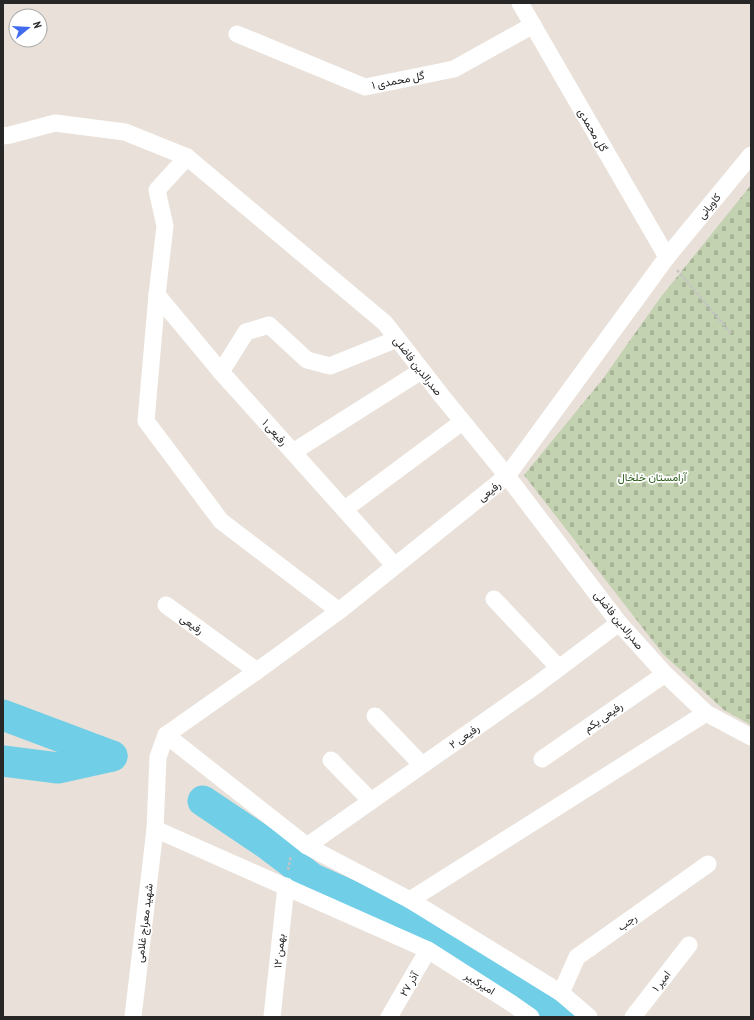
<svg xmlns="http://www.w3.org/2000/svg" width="754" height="1020" viewBox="0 0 754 1020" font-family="'PT Sans Narrow',Vazirmatn,sans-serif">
<defs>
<pattern id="cemetery-stones" width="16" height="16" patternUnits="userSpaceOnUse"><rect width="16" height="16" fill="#c3d2b1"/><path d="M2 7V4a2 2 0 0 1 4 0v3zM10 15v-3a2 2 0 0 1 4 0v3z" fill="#a8b498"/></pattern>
</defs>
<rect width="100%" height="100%" fill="#e9e1d9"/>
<polygon fill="url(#cemetery-stones)" points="751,185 751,725 724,710 663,654 524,475 602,380 660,298"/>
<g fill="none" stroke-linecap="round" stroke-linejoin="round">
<g stroke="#71cee7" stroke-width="31">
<polyline points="3,715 112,756"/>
<polyline points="3,761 58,768 112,756"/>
<polyline points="203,801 267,844 313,879 412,923 560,1017"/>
</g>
<g stroke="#c3c3c3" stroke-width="2.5" stroke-dasharray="3 2" stroke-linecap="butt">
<polyline points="677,270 731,333"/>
<polyline points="288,870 291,855"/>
</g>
<g stroke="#fff" stroke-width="17">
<polyline points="520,3 667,257"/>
<polyline points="237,34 365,87 454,69 533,25"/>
<polyline points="3,136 10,135 55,123 125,132 187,157 385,323 441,395 507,476 619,623 665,674 706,713 751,737"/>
<polyline points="187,157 157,190 165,226 157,295 146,421 221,521 339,611"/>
<polyline points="157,295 221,372 395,566"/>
<polyline points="221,372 246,332 269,325 307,360 330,366 397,339"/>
<polyline points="293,452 421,371"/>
<polyline points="345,509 462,422"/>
<polyline points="494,599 559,668"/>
<polyline points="166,605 257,671"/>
<polyline points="375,716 422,765"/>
<polyline points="166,735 257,671 339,611 507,476 667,257 751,155"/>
<polyline points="166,735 158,757 155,829 428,950 511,1003 531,1017"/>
<polyline points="166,735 307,846 410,900 561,993 589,1017"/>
<polyline points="542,759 665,674"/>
<polyline points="331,760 371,801"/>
<polyline points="307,846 535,686 619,623"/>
<polyline points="410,900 706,713"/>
<polyline points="561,993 577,957 708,864"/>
<polyline points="133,1017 155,829"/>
<polyline points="272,1017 286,886"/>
<polyline points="389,1017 428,950"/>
<polyline points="633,1017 689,945"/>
</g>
</g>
<g text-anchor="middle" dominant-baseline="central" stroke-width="3.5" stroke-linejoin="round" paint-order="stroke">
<g font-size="11" fill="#272727" stroke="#fff">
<text transform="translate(398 80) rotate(-11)">گل محمدی ۱</text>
<text transform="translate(593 130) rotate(60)">گل محمدی</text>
<text transform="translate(709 206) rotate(-50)">کاویانی</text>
<text transform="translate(418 366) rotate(52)">صدرالدین فاضلی</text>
<text transform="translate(275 432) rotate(48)">رفیعی ۱</text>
<text transform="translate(489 491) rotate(-39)">رفیعی</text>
<text transform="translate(619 620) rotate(51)">صدرالدین فاضلی</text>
<text transform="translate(192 624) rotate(36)">رفیعی</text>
<text transform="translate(603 717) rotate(-35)">رفیعی یکم</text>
<text transform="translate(464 736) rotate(-35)">رفیعی ۲</text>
<text transform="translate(627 922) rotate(-36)">رجب</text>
<text transform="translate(144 923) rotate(-83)">شهید معراج غلامی</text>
<text transform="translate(279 951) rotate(-84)">۱۲ بهمن</text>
<text transform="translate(661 981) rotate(-52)">امیر ۱</text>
<text transform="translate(480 983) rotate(32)">امیرکبیر</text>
<text transform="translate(409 984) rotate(-60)">۲۷ آذر</text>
</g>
<g font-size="11" fill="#2e5f1d" stroke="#fff">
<text x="652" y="477">آرامستان خلخال</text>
</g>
</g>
<rect width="754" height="1020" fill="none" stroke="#272727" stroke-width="8"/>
<g transform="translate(28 28) rotate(72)"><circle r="19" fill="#ffffff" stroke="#a9a9a9"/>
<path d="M0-3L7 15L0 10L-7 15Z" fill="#406bef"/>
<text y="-6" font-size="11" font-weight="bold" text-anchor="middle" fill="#272727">N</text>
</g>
</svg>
